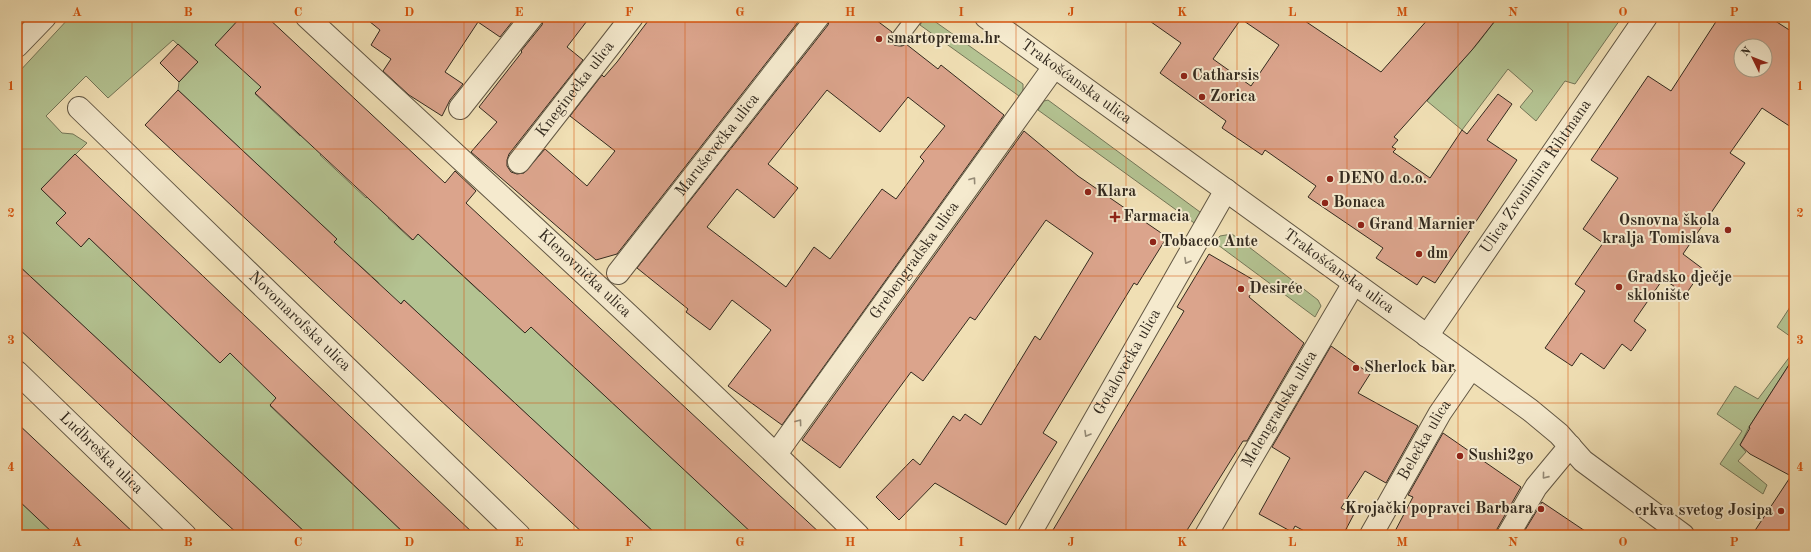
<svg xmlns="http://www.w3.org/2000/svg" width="1811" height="552" viewBox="0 0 1811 552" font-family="'Old Standard TT',serif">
<rect width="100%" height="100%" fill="#f0dfb4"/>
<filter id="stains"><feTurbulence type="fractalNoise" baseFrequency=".005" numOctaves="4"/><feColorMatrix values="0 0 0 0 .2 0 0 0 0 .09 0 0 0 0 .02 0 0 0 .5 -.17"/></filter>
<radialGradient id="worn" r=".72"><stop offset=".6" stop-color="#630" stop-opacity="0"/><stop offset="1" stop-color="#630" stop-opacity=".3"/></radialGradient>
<g fill="#b4c392" stroke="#747658">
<polygon points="70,17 241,17 266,81 255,94 300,136 306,130 326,148 320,155 366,198 374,191 395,210 388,218 412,240 418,234 480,292 486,285 502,312 525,333 531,327 750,531 747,535 657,535 404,300 393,312 378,282 356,262 328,248 337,239 178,90 179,82 197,62 173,40 108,98 86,76 46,116 62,133 73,134 87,143 41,189 66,213 57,223 81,247 89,238 220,363 230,353 277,398 270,406 406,535 308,535 17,264 17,74"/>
<polygon points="925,17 930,18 1023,84 1023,91 1019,96 920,25"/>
<polygon points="1498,17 1622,17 1575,84 1565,81 1536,121 1520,107 1533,91 1508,69 1462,130 1427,101 1478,43"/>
<polygon points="1048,100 1200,212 1201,217 1197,225 1038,110 1044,101"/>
<polygon points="1232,234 1318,300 1321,306 1315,317 1214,242 1220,236"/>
<polygon points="1794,301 1794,339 1777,327"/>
<polygon points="1794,351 1794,357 1749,427 1740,445 1746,452 1738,461 1767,485 1763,494 1720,464 1742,431 1717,414 1735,386 1758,399"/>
<polygon points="17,481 65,535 17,535"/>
</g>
<g fill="#dba48c" stroke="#332a1f" fill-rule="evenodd">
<polygon points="241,17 267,17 445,183 455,171 476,191 466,203 822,535 754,535 531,327 525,333 418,234 413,240 255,93 261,87 215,45"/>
<polygon points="364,17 516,17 500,37 478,22 445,72 463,84 450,100 442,116 409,95 383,71 391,59 371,45 380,30"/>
<polygon points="544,17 590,17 567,47 583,60 509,154 507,160 507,166 511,172 517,174 524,173 545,149 587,186 615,151 570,116 602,75 604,77 617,62 651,17 802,17 617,254 596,260 471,152 497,122 479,107 522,52 521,51 542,25"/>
<path d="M830 17H872L892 32 891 41 894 45 902 46 906 44 938 69 941 65 1004 115 782 425 728 386 771 330 732 300 710 330 686 312 688 309 637 268 828 25ZM827 90 880 132 908 97 945 126 920 157 924 161 896 199 882 189 830 259 814 247 786 287 707 227 737 189 774 218 798 188 768 164Z"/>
<path d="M1144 17H1299L1381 72 1430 17H1498L1472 50 1394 137 1398 140 1392 147 1396 149 1393 152 1430 178 1462 130 1467 134 1498 94 1512 104 1487 140 1517 160 1435 283 1423 276 1417 285 1376 258 1383 248 1308 197 1316 186 1265 150 1262 155 1222 128 1226 121 1160 73 1181 43ZM1241 19 1279 45 1251 86 1213 59Z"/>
<path d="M1719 17H1769L1794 33V129L1762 108 1730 153 1745 163 1683 254 1703 269 1686 294 1663 279 1634 321 1646 330 1631 351 1622 344 1604 369 1581 353 1572 366 1545 348 1585 291 1575 284 1603 243 1583 229 1618 178 1591 160 1648 76 1671 91ZM1741 46H1765V70H1741Z"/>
<polygon points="178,44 198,62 179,82 160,63"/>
<polygon points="178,90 337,239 334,242 401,304 404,300 657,535 585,535 145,125"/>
<polygon points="1024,131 1078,176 1167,237 1137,285 1134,283 1043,433 1057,442 1006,525 935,483 899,520 876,497 913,459 920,465 953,416 960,421 965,414 981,425 1035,336 1040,340 1093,253 1046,220 975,320 970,317 923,381 911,372 840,468 802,440"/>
<polygon points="75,154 100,178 475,535 406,535 270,405 276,398 230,353 220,363 89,238 81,247 56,223 66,213 41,189"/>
<polygon points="1209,254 1257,282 1249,297 1304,343 1247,441 1243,441 1184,535 1050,535 1184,311 1177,307"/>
<polygon points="17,264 89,331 308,535 239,535 217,515 17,327"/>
<polygon points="1331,346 1370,374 1358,393 1418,426 1386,483 1365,471 1341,508 1354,514 1343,535 1312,535 1295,526 1292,532 1259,514 1290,458 1272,447"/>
<polygon points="1794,357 1794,535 1752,535 1791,476 1750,454 1740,445 1750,428 1749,427"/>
<polygon points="17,423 136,535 55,535 17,499"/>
<polygon points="1443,433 1521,487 1497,529 1496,535 1393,535 1413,497 1408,495"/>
<polygon points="1542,502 1591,535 1522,535"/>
</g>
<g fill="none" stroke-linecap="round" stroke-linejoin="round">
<defs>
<polyline id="service" points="899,38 915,17"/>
<g id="minor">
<path id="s1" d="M307 17C492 189 679 358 858 535"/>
<polyline points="17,46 45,17"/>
<path id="s2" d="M79 108 519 535"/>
<polyline points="460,108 532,17"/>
<path id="s3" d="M519 162 632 17"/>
<path id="s4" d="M618 273 818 17"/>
<path id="s5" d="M1427 336 1646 17"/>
<path id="s6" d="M17 372 185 535"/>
<path id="s7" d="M776 454 1054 67"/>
<path id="s8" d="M1029 535 1226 190"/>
<path id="s9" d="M1206 535 1354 283"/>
<path id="s10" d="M1371 535 1440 413 1471 368"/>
<polyline points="1508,535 1536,487 1570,446"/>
</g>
<g id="tertiary">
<path id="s11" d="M986 17 1530 410 1559 434 1583 461 1683 535"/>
</g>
</defs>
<use href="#service" stroke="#625744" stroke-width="17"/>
<use href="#minor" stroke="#625744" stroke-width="24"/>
<use href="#tertiary" stroke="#625744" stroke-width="24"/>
<use href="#service" stroke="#f5eace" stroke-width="15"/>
<use href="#minor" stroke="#f5eace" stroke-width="22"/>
<use href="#tertiary" stroke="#f5eace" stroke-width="22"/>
</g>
<defs><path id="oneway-chevron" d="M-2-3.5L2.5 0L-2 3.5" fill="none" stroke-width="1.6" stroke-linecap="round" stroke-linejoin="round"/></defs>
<g stroke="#948a76">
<use href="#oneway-chevron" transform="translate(973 180) rotate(-54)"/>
<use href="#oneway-chevron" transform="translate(1187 261) rotate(120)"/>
<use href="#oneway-chevron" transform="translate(799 422) rotate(-54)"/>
<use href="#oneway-chevron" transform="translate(1087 434) rotate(120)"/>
<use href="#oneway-chevron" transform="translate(1545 476) rotate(129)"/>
</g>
<path fill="none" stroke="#d6540e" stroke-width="1" stroke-opacity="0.55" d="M132 17V535M243 17V535M353 17V535M464 17V535M574 17V535M685 17V535M795 17V535M906 17V535M1016 17V535M1126 17V535M1237 17V535M1347 17V535M1458 17V535M1568 17V535M1679 17V535M17 149H1794M17 276H1794M17 403H1794"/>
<g fill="#8f2418" stroke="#f5eace" stroke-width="1.5">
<circle cx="879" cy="39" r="4"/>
<circle cx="1184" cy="76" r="4"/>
<circle cx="1202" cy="97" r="4"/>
<circle cx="1330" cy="179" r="4"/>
<circle cx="1088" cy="192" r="4"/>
<circle cx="1325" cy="203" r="4"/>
<path d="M1113 211h4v4h4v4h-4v4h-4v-4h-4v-4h4z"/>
<circle cx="1361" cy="225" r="4"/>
<circle cx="1728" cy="230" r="4"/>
<circle cx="1153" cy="242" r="4"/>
<circle cx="1419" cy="254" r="4"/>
<circle cx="1619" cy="287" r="4"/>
<circle cx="1241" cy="289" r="4"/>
<circle cx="1356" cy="368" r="4"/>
<circle cx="1460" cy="456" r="4"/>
<circle cx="1541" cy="509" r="4"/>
<circle cx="1781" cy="511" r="4"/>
</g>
<g text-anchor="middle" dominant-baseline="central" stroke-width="4" stroke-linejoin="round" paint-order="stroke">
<g font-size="16" font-weight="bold" fill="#332a1f" stroke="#f5eace" text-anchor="start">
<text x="887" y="39">smartoprema.hr</text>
<text x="1192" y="76">Catharsis</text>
<text x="1210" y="97">Zorica</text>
<text x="1338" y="179">DENO d.o.o.</text>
<text x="1096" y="192">Klara</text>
<text x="1333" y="203">Bonaca</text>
<text x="1123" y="217">Farmacia</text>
<text x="1720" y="221" text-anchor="end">Osnovna škola<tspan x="1720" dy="18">kralja Tomislava</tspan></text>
<text x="1369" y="225">Grand Marnier</text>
<text x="1161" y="242">Tobacco Ante</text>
<text x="1427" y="254">dm</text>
<text x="1627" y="278">Gradsko dječje<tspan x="1627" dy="18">sklonište</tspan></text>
<text x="1249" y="289">Desirée</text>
<text x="1364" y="368">Sherlock bar</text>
<text x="1468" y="456">Sushi2go</text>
<text x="1533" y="509" text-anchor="end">Krojački popravci Barbara</text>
<text x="1773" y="511" text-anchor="end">crkva svetog Josipa</text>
</g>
<g font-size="16" fill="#332a1f" stroke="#f5eace">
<text stroke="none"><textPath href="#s11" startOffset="111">Trakošćanska ulica</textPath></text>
<text stroke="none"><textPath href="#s3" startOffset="92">Kneginečka ulica</textPath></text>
<text stroke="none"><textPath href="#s4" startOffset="162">Maruševečka ulica</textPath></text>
<text stroke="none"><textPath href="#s5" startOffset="193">Ulica Zvonimira Rihtmana</textPath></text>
<text stroke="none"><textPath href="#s7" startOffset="238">Grebengradska ulica</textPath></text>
<text stroke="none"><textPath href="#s11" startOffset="435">Trakošćanska ulica</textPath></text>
<text stroke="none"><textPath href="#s1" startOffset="378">Klenovnička ulica</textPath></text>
<text stroke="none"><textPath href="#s2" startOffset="307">Novomarofska ulica</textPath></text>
<text stroke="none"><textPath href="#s8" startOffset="199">Gotalovečka ulica</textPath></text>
<text stroke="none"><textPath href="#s9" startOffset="146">Melengradska ulica</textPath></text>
<text stroke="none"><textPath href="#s10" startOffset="109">Belečka ulica</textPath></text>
<text stroke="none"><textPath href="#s6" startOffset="117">Ludbreška ulica</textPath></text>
</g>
</g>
<rect width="1811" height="552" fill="none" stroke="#f0dfb4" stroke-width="44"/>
<g transform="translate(1753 58) rotate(313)"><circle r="19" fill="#f5eace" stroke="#a79d88"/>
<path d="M0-3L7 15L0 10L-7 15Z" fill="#8f2418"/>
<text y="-6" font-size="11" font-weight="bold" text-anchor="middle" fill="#332a1f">N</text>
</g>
<rect x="22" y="22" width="1767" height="508" fill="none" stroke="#d6540e" stroke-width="1.5"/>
<g font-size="13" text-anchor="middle" font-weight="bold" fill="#d6540e">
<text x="77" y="16">A</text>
<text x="188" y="16">B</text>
<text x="298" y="16">C</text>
<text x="409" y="16">D</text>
<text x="519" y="16">E</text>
<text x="629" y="16">F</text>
<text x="740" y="16">G</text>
<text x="850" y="16">H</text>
<text x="961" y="16">I</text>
<text x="1071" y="16">J</text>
<text x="1182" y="16">K</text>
<text x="1292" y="16">L</text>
<text x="1402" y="16">M</text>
<text x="1513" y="16">N</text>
<text x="1623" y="16">O</text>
<text x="1734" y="16">P</text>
<text x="11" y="90">1</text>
<text x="1800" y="90">1</text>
<text x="11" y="217">2</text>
<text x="1800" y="217">2</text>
<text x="11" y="344">3</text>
<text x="1800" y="344">3</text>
<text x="11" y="471">4</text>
<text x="1800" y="471">4</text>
<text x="77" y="546">A</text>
<text x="188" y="546">B</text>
<text x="298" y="546">C</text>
<text x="409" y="546">D</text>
<text x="519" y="546">E</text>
<text x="629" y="546">F</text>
<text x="740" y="546">G</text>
<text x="850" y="546">H</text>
<text x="961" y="546">I</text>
<text x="1071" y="546">J</text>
<text x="1182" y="546">K</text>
<text x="1292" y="546">L</text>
<text x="1402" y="546">M</text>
<text x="1513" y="546">N</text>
<text x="1623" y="546">O</text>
<text x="1734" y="546">P</text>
</g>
<rect width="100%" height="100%" filter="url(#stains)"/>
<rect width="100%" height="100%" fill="url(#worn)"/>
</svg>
